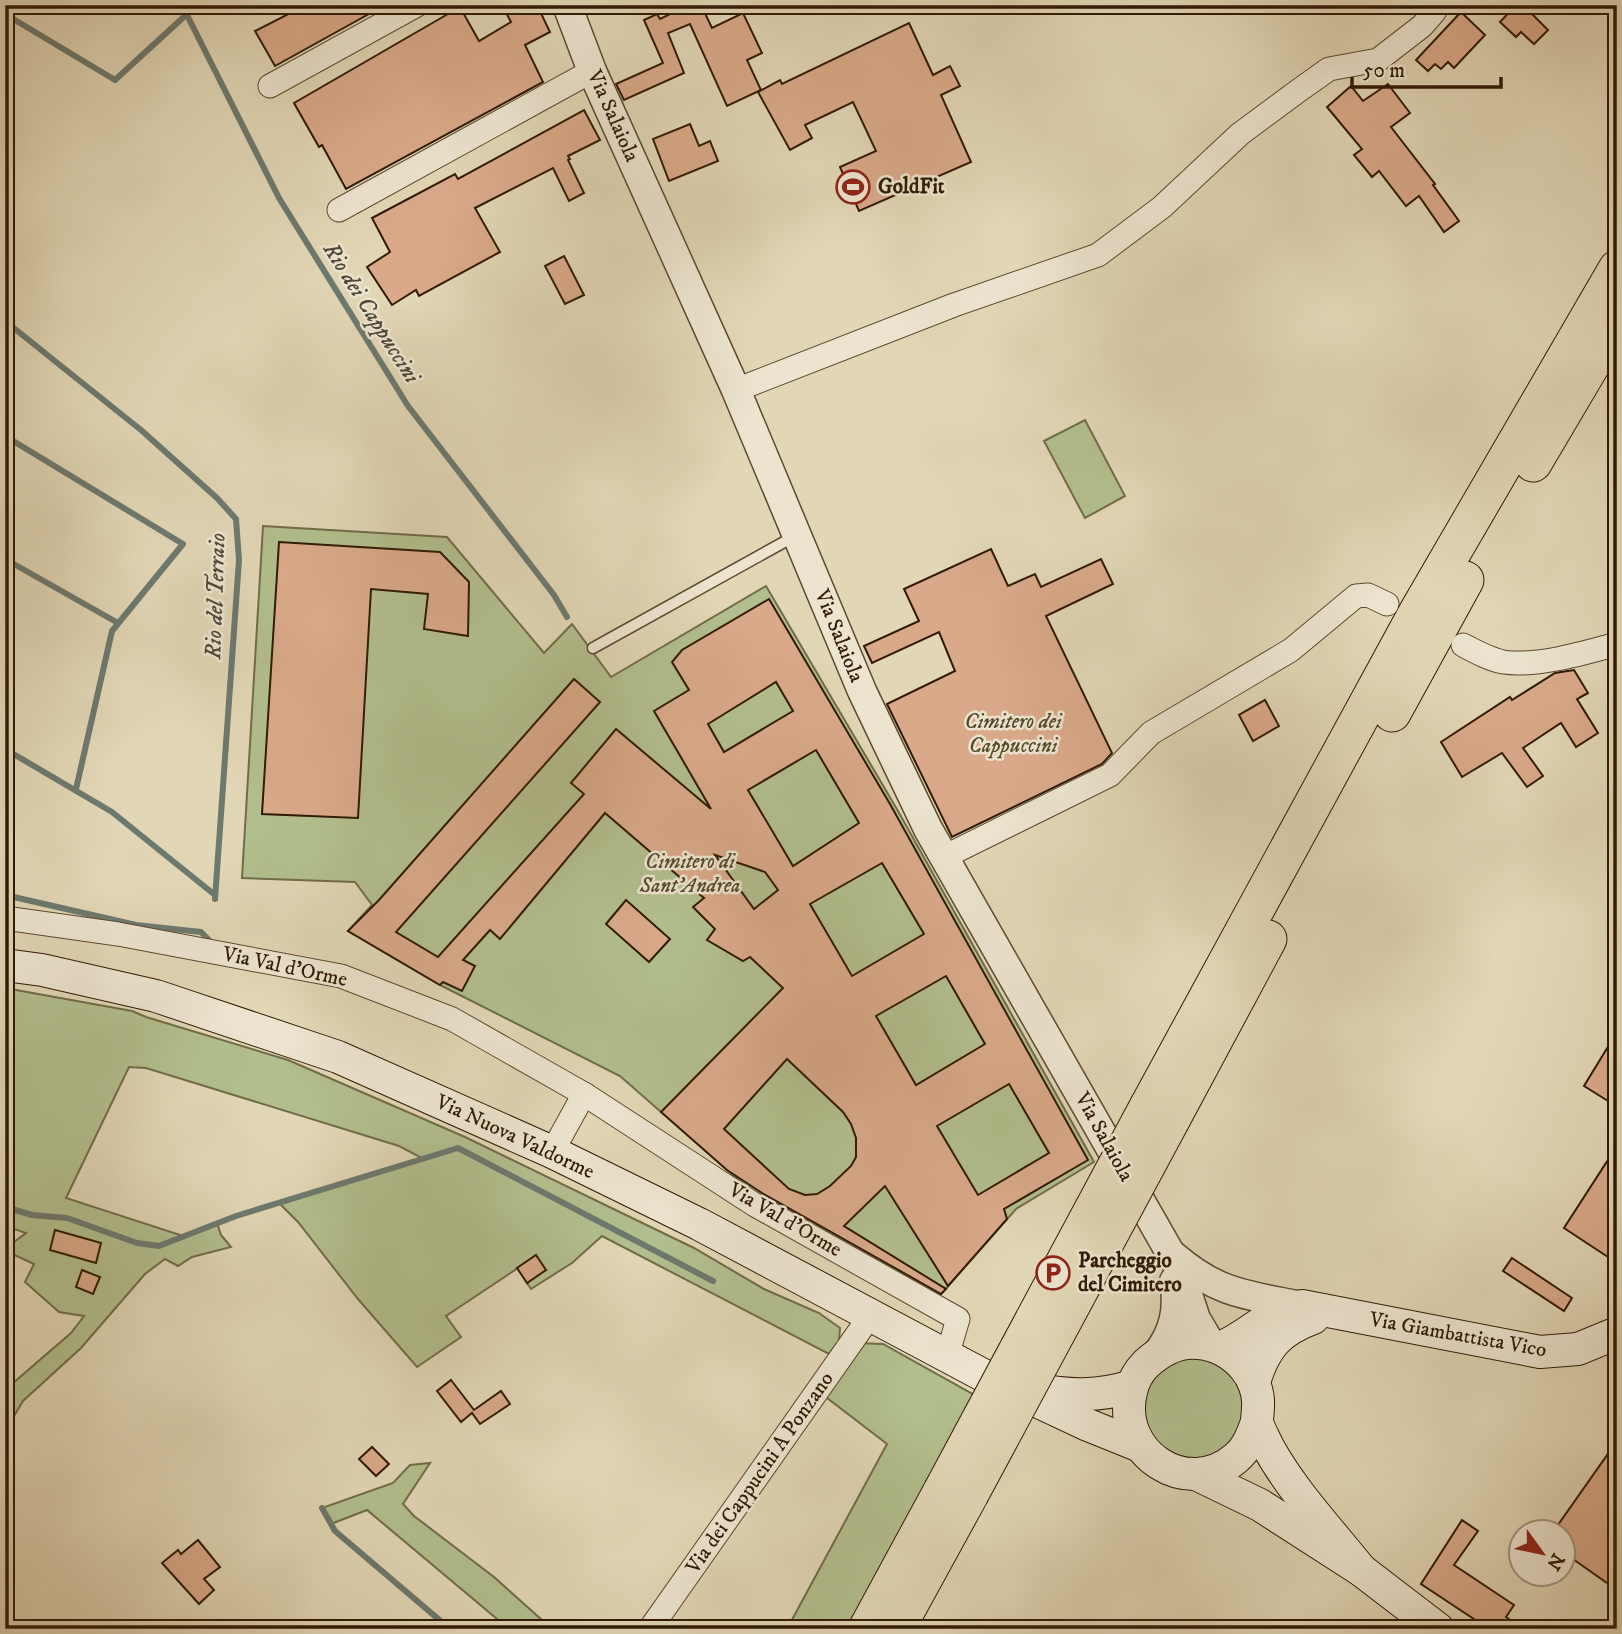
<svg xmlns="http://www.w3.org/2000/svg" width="1622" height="1634" viewBox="0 0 1622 1634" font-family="'IM FELL DW Pica',serif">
<rect width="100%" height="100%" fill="#e1d6b5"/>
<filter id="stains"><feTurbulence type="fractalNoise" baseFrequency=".00286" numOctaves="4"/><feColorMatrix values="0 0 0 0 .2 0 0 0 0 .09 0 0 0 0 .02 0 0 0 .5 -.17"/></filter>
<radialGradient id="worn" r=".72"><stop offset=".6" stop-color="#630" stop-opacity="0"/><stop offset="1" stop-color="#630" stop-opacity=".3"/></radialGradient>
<g fill="#b2be8d" stroke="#716c48" stroke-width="2">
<polygon points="1085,420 1125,496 1085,518 1044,441"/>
<polygon points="263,526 447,537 544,653 572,624 611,677 766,586 898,811 1094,1162 1016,1209 935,1301 758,1197 620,1076 440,985 348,931 372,905 355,882 242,878"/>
<polygon points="5,988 132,1011 146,1017 288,1060 465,1137 694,1248 764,1289 819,1313 840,1328 839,1341 829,1354 602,1236 572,1263 531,1289 527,1283 545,1270 536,1256 446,1316 461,1337 417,1367 358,1299 298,1222 279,1203 422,1158 399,1146 146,1068 129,1067 66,1198 183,1236 217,1223 221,1235 231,1247 192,1257 178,1266 165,1259 145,1274 81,1348 23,1401 10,1423 5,1419 5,1390 71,1333 84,1316 59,1312 25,1282 34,1264 8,1252 14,1242 26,1233 5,1226"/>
<polygon points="857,1343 883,1344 976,1396 851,1629 787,1629 887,1444 818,1391"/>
<circle cx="1193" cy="1408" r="51"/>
<polygon points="430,1463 403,1504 414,1516 494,1577 552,1629 509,1629 367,1510 331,1524 322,1508 393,1483 410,1465"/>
</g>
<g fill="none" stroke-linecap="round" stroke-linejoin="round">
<g stroke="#6d796e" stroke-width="6">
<polyline points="182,5 279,198 408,406 554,595 567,617"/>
<polyline points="5,14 115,80 187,14"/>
<polyline points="5,321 141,430 217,498 236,519 239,560 215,899"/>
<polyline points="5,436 183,544 112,631 76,789"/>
<polyline points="5,559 118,623"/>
<polyline points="5,749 112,812 215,895"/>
<polyline points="5,895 136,925 201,932 212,943"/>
<polyline points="5,1207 32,1215 67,1218 137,1243 159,1246 236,1216 458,1148 713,1281"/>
<polyline points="322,1508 335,1531 450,1629"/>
</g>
</g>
<g fill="#d9a989" stroke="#301a04" stroke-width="2" fill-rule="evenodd">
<polygon points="306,5 385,5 275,66 255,31"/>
<polygon points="502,5 537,5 550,32 525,45 543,82 346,189 322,145 319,147 294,103 460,7 479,41 511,22"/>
<polygon points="689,5 701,5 712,28 743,13 762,53 747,60 761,90 727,106 690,24 668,33 684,73 624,100 616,84 663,63 644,20 657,14 660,19"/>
<polygon points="1516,5 1523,5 1548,30 1534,44 1521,32 1516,37 1500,22"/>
<polygon points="1461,12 1485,35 1454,68 1448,62 1441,69 1435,64 1428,71 1416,60"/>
<polygon points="909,23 933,75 950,66 960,86 941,95 971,162 859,211 840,167 876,151 853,102 805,125 812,138 790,150 758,92 780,80 782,84"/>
<polygon points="1388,84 1410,113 1391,127 1435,184 1433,185 1459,221 1444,232 1419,196 1406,206 1379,171 1372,177 1354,155 1362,149 1327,107 1351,86 1363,101"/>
<polygon points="584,110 600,140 568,156 570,159 568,160 584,193 569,201 553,168 475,208 500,252 419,296 416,290 392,305 367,267 390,252 372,218 455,174 458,179"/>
<polygon points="690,124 699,146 710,141 718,161 669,181 653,139"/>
<polygon points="564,256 584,295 565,304 545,266"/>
<polygon points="279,542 440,552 469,582 468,636 424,629 428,594 371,589 358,818 262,814"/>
<polygon points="991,549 1008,586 1035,574 1041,587 1101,559 1113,584 1046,616 1112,753 1102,764 952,837 887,704 955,671 939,632 872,663 864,646 919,621 904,589"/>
<path d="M769 599 890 804 1088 1160 1004 1209 1007 1219 948 1286 885 1186 844 1226 946 1289 941 1294 762 1193 727 1170 661 1112 783 988 750 957 743 961 707 940 715 929 693 907 704 898 605 813 500 939 490 930 463 960 475 966 462 991 443 982 440 985 348 931 379 900 574 679 600 702 396 932 438 957 584 794 571 783 616 729 711 809 654 711 689 690 672 662 682 650ZM776 682 793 711 724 752 708 724ZM816 750 859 823 793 866 748 790ZM715 855 765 872 778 890 754 909ZM882 863 924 934 852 976 810 904ZM946 976 985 1044 916 1085 876 1016ZM787 1059 843 1112 851 1124 856 1138V1157L851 1166 830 1186 817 1194 805 1195 789 1189 724 1129ZM1009 1084 1049 1153 978 1195 937 1126Z"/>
<polygon points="1574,670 1588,693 1577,699 1598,733 1576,747 1561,723 1523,748 1543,776 1527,787 1502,753 1462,777 1441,742 1510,697 1512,700 1555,673"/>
<polygon points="1265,700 1279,726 1253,741 1239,715"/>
<polygon points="626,900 670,939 649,962 606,924"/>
<polygon points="1617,1032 1617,1087 1608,1101 1584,1086"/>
<polygon points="1617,1146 1617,1263 1564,1228"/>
<polygon points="55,1230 101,1243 96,1263 50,1250"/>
<polygon points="536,1255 546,1270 527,1283 517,1268"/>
<polygon points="1512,1258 1572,1298 1564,1311 1503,1271"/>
<polygon points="82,1270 100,1277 93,1294 76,1287"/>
<polygon points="451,1380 474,1410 501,1391 510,1404 480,1424 472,1413 461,1422 437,1391"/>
<polygon points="1617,1441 1617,1590 1563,1552 1563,1532 1553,1532"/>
<polygon points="372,1447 389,1464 376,1476 359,1459"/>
<polygon points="1462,1520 1478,1531 1454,1565 1514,1605 1506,1617 1523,1629 1489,1629 1421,1584"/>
<polygon points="198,1540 220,1567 204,1579 214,1590 199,1604 162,1563 178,1550 181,1554"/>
</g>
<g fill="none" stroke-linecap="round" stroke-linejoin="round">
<defs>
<polyline id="service" points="593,648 795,536"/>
<g id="minor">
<polyline points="270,86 417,5"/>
<polyline points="339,210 592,71"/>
<polyline points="736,390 954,305 1098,255 1162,207 1240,134 1298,91 1329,69 1378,60 1422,26 1435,11"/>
<path d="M1463 645C1476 652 1489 659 1503 662 1536 667 1585 653 1617 644"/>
<polyline points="944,857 1110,775 1151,733 1291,650 1356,596 1368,595 1387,604"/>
<polyline points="5,918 118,934 341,976 452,1019 584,1094 755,1205 958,1319 947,1356"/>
<polyline points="552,1152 584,1094"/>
<polyline points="650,1629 870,1316"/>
</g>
<g id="tertiary">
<polyline points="567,5 592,71 736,390 862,691 928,829 1180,1270 1196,1319 1212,1346"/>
<path d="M1174 1256C1218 1294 1247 1295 1302 1306"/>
<path d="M1156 1355C1174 1332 1179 1309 1174 1281"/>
</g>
<g id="secondary">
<polyline points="5,965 42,970 156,996 338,1057 552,1152 699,1224 996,1382 1088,1425 1140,1446"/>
<path d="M1220 1348C1251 1335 1268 1311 1302 1306L1540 1352 1578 1349 1617 1333"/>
<path d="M1254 1382C1265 1347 1278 1331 1313 1318"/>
<path d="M1034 1389C1068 1396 1099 1397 1132 1386"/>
<path d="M1257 1422C1252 1436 1247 1449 1236 1458 1187 1500 1116 1453 1131 1392 1133 1382 1139 1371 1146 1364 1160 1351 1178 1341 1198 1343 1216 1344 1233 1354 1244 1367 1253 1377 1259 1393 1258 1406 1258 1411 1257 1418 1257 1422 1259 1430 1265 1440 1268 1447 1292 1491 1330 1531 1361 1570"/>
<polyline points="1196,1474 1260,1505 1361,1570 1438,1629"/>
</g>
<g id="trunk">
<polyline points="1533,463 1617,321"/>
<polyline points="1392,713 1465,580"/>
<polyline points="1149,1105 1417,613 1617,269"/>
<polyline points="1171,1120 1268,939"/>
<polyline points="867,1629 942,1491"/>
<polyline points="896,1629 970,1494"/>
</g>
</defs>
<use href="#service" stroke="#5c4930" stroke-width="13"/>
<use href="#minor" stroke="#5c4930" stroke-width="25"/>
<use href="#tertiary" stroke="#5c4930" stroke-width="31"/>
<use href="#secondary" stroke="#301a04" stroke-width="34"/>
<use href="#trunk" stroke="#301a04" stroke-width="39"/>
<use href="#service" stroke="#ece4cf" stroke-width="10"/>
<use href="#minor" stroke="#ece4cf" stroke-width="23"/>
<use href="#tertiary" stroke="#ece4cf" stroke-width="28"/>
<use href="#secondary" stroke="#ece4cf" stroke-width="32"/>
<use href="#trunk" stroke="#e1d6b5" stroke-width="37"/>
<defs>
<g id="trunk-bridge">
<polyline points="942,1491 1149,1105"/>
<polyline points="970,1494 1171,1120"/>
</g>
</defs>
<use href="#trunk-bridge" stroke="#301a04" stroke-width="39" stroke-linecap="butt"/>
<use href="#trunk-bridge" stroke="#e1d6b5" stroke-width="37"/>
</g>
<defs>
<symbol id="stadium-ring" viewBox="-11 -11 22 22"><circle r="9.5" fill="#ece4cf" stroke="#8f2418" stroke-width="1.5"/><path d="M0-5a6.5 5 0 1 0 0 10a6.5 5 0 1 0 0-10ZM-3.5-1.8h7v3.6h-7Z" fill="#8f2418"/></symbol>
<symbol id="parking-ring" viewBox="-11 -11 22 22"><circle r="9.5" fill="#ece4cf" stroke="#8f2418" stroke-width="1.5"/><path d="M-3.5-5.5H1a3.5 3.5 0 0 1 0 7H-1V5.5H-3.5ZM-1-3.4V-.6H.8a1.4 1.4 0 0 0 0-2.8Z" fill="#8f2418"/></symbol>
</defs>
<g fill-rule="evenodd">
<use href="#stadium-ring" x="834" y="168" width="38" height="38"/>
<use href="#parking-ring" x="1034" y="1254" width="38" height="38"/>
</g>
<g text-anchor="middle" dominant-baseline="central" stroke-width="5" stroke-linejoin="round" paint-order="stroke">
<g font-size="21" fill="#301a04" stroke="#ece4cf">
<text transform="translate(613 116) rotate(66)">Via Salaiola</text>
<text transform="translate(839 636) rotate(68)">Via Salaiola</text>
<text transform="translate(285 967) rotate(12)">Via Val d'Orme</text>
<text transform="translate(515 1137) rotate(25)">Via Nuova Valdorme</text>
<text transform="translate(1104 1137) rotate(61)">Via Salaiola</text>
<text transform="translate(785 1220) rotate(30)">Via Val d'Orme</text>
<text transform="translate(1458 1335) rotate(10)">Via Giambattista Vico</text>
<text transform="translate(760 1473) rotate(-55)">Via dei Cappucini A Ponzano</text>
</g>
<g font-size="21" font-weight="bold" fill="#301a04" stroke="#ece4cf" text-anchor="start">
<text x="878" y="187">GoldFit</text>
<text x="1078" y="1261">Parcheggio<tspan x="1078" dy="24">del Cimitero</tspan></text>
</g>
<g font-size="21" font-style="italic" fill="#574b2d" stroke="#ece4cf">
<text x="1013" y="722">Cimitero dei<tspan x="1013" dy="24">Cappuccini</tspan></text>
<text x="690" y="862">Cimitero di<tspan x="690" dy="24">Sant'Andrea</tspan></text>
</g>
<g font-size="23" font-style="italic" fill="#4e4939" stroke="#ece4cf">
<text transform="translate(371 313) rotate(58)">Rio dei Cappuccini</text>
<text transform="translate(216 596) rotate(-88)">Rio del Terraio</text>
</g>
</g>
<rect width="1622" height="1634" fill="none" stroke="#e1d6b5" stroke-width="28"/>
<rect x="7" y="7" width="1608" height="1620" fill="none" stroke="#301a04" stroke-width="3.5"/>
<rect x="14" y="14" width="1594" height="1606" fill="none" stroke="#301a04" stroke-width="2"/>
<g transform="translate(1542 1553) rotate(123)"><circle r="33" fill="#ece4cf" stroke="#a1937e" stroke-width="2"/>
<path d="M0-5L12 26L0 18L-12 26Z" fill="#8f2418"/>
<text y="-10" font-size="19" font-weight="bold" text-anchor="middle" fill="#301a04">N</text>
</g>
<path d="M1352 77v10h149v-10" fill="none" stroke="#301a04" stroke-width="3.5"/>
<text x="1363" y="77" font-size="21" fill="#301a04" stroke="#ece4cf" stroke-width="5" paint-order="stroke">50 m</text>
<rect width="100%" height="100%" filter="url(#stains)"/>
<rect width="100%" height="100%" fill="url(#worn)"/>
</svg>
